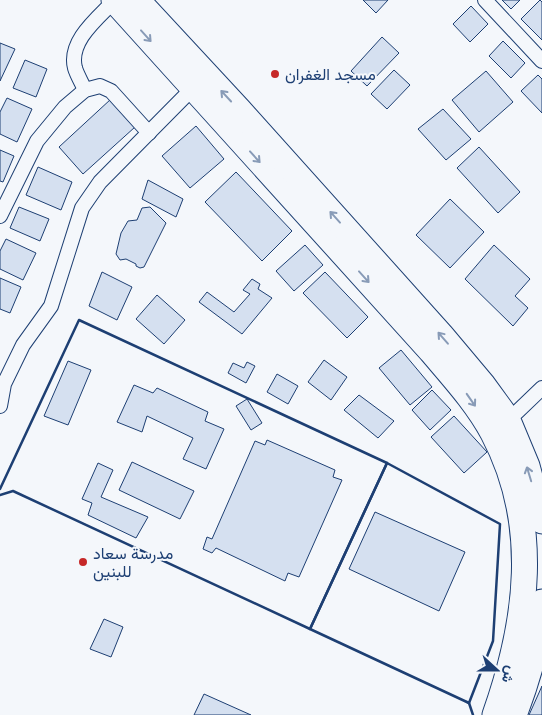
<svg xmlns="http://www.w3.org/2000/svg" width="542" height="715" viewBox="0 0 542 715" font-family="Quicksand,Vazirmatn,sans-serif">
<rect width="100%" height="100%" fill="#f4f7fb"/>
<g fill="#d5e0f0" stroke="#1d3f73">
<polygon points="363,0 388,0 376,13"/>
<polygon points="502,0 520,0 511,9"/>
<polygon points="540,0 542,2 542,40 521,19"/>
<polygon points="471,6 488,24 470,42 453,24"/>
<polygon points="382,37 399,53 367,86 351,71"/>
<polygon points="503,41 525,63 511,78 489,56"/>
<polygon points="0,43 15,49 0,81"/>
<polygon points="25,60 47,69 36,97 13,88"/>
<polygon points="394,70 410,85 387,109 371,94"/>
<polygon points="486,71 513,102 479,132 452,100"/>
<polygon points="538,75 542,79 542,113 521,91"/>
<polygon points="7,98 32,109 17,142 0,134 0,112"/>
<polygon points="111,99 135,127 83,174 59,147"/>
<polygon points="443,109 471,139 446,160 418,129"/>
<polygon points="196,126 224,159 190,188 162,156"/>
<polygon points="479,147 520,192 498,213 457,168"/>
<polygon points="0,150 14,156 3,182 0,181"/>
<polygon points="38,167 72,182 61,210 26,195"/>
<polygon points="236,172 292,231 262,261 205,202"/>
<polygon points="148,180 183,199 176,217 142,199"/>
<polygon points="450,199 484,232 450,268 416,235"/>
<polygon points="19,207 49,219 40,241 10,228"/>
<polygon points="150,207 166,223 144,267 140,268 136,266 136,264 126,259 120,260 116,254 121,233 128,221 137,220 142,208"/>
<polygon points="6,239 36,253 23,280 0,269 0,251"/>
<polygon points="305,245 323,265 294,291 276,271"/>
<polygon points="494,245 530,279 515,296 528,308 513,326 465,279"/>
<polygon points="102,272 132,287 117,320 89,306"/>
<polygon points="325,272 368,317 347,338 303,293"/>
<polygon points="0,278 21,287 10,313 0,309"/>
<polygon points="252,279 260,284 258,289 272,298 242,334 199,302 207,292 234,312 250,294 243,290"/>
<polygon points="157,295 185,320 164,344 136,319"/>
<polygon points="401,350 432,387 410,405 379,368"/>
<polygon points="324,360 347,377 331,400 308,382"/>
<polygon points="68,361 91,370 68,425 44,416"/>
<polygon points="247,362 255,366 246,383 228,373 233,363 244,368"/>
<polygon points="277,374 298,386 288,404 267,392"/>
<polygon points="134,385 153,393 157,388 208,412 205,421 224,429 206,469 183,459 193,438 147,416 142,432 117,422"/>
<polygon points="432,390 451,410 430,430 412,410"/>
<polygon points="359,395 394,421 378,438 344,410"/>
<polygon points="247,399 262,423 251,430 236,406"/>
<polygon points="454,416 487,452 464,473 431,437"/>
<polygon points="267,440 335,470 333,477 342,480 299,577 288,573 285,581 216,548 212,553 203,549 207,537 212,539 255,441 265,445"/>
<polygon points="132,462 194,491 180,519 119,490"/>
<polygon points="98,463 113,470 101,497 148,517 136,538 88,515 92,503 82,499"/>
<polygon points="375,512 465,552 439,611 349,569"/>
<polygon points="104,619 123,627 111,657 90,649"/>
<polygon points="542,686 542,715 529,715"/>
<polygon points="204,694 251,715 194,715"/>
</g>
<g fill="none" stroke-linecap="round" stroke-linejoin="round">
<defs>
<g id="street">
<polyline points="485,0 542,61"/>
<path d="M85 90C82 83 77 75 75 68 68 41 98 18 114 1"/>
<polyline points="0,216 37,141 65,107 85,90 100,86 111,91 149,133"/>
<polyline points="0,406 4,384 23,345 51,306 82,208 100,182 193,88"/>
<polyline points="507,418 517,412 542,388"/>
</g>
<g id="highway">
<path d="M114 0 431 351C453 377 477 403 493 433 541 524 528 621 495 715"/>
<polyline points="137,0 239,110 441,335 483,385 507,418 527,466 542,521"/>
<path d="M514 715C528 679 539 641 542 602"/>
</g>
</defs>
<use href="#street" stroke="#1d3f73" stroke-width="16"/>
<use href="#highway" stroke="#1d3f73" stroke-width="27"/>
<use href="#street" stroke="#f4f7fb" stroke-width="14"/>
<use href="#highway" stroke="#f4f7fb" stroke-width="25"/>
<g stroke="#1d3f73" stroke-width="2.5">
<polygon points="387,463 500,524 493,641 469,703 310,629"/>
<polyline points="0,489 79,320 387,463 310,629 13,491 0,495"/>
<polyline points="467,702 469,703 473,715"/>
</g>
</g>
<defs><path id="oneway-shaft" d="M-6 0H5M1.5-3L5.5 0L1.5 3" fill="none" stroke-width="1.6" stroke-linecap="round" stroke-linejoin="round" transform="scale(1.25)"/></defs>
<g stroke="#889bb7">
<use href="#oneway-shaft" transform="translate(146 36) rotate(48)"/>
<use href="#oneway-shaft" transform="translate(226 96) rotate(-133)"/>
<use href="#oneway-shaft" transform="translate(255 157) rotate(48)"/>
<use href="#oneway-shaft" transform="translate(335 217) rotate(-132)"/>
<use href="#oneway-shaft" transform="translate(364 277) rotate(48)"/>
<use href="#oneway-shaft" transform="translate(443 338) rotate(-131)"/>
<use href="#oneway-shaft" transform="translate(471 400) rotate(55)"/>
<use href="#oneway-shaft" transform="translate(529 474) rotate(-107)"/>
</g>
<g fill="#c62828" stroke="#f4f7fb" stroke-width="2">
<circle cx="275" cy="74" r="5"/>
<circle cx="83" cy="562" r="5"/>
</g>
<g text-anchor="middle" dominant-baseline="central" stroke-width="4" stroke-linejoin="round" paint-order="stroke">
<g font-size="16" fill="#1d3f73" stroke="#f4f7fb" text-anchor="start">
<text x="285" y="74">مسجد الغفران</text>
<text x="93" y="553">مدرسة سعاد<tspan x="93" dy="18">للبنين</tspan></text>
</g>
</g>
<g transform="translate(497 670) rotate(111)" stroke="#f4f7fb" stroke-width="4" paint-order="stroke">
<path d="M0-4L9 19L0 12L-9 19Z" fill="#1d3f73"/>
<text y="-8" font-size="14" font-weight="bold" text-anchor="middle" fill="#1d3f73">ش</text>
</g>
</svg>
